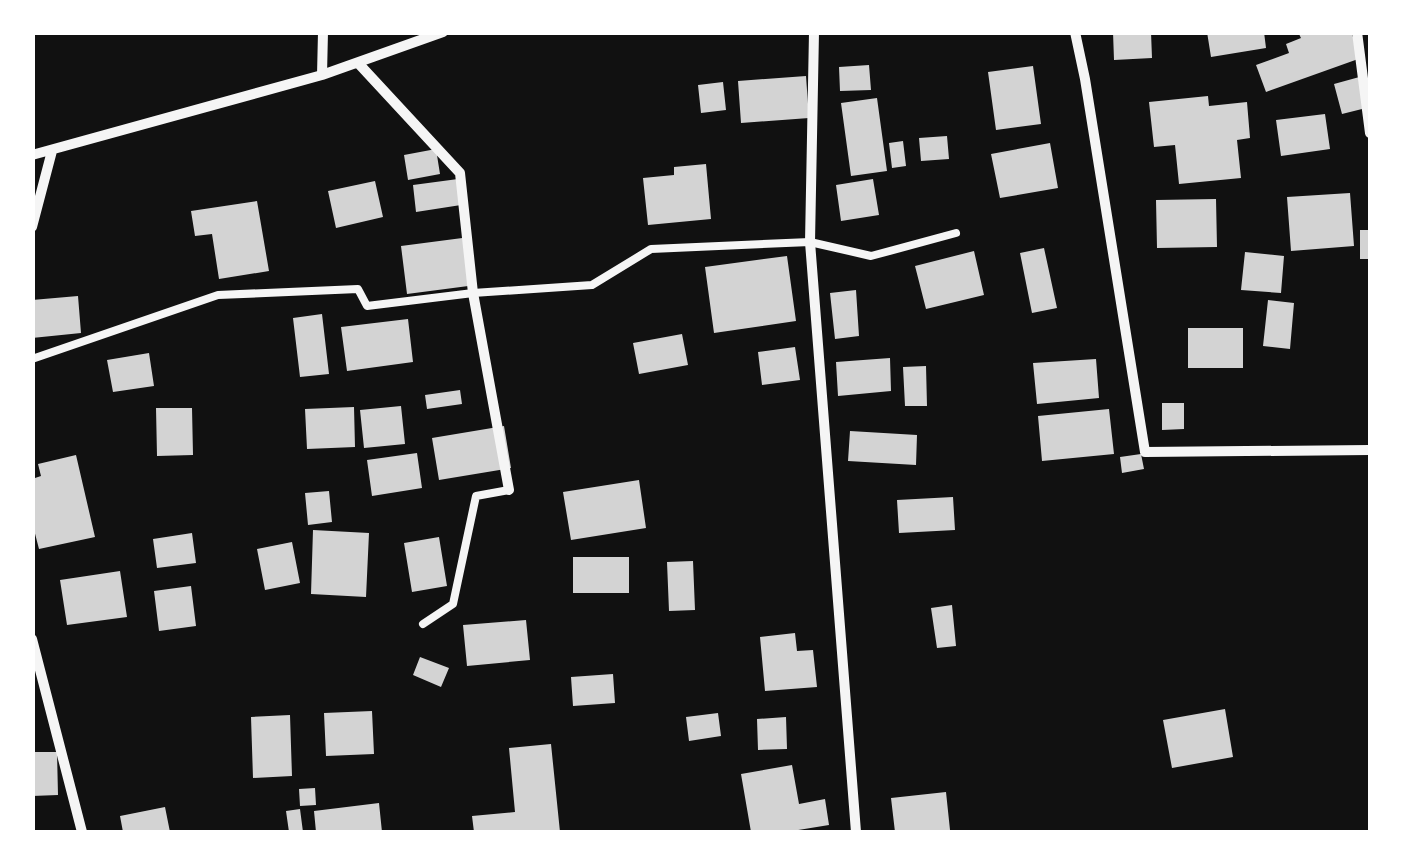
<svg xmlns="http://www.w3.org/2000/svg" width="1403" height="865" font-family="Poppins,sans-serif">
	<rect width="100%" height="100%" fill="#111"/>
	<!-- building -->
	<path fill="#d3d3d3" d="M1113 32H1151L1152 58 1114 60Z
		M1207 32H1264L1266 48 1211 57Z
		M1298 32H1351L1361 58 1266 92 1256 65 1289 53 1286 44 1301 38Z
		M869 65 871 90 840 91 839 67Z
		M1033 66 1041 124 996 130 988 72Z
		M806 76 809 118 741 123 738 81Z
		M1363 76 1370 107 1342 114 1334 84Z
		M723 82 726 110 701 113 698 85Z
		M1208 96 1209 106 1247 102 1250 138 1237 140 1241 178 1179 184 1175 145 1154 147 1149 102Z
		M877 98 887 171 851 176 841 103Z
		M1325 114 1330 149 1281 156 1276 120Z
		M947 136 949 159 921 161 919 138Z
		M903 141 906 166 892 168 889 143Z
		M1050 143 1058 188 1000 198 991 154Z
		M436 149 440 174 408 180 404 155Z
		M706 164 711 219 648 225 643 178 674 175V167Z
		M458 179 461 205 416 212 413 185Z
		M873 179 879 215 841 221 836 185Z
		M375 181 383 217 336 228 328 191Z
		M1350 193 1354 246 1291 251 1287 197Z
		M1216 199 1217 247 1157 248 1156 200Z
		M257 201 269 271 219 279 212 234 195 236 191 211Z
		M1360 230H1370V259H1360Z
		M470 237 476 285 407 294 401 246Z
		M1044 248 1057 308 1032 313 1020 253Z
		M974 251 984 295 926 309 915 266Z
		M1245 252 1284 256 1281 293 1241 290Z
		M787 256 796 321 714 333 705 267Z
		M856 290 859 336 835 339 830 293Z
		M78 296 81 333 32 338V300Z
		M1268 300 1294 303 1290 349 1263 346Z
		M322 314 329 374 300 377 293 318Z
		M408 319 413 362 347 371 341 327Z
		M1188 328H1243V368H1188Z
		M682 334 688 365 639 374 633 343Z
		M795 347 800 380 762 385 758 352Z
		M149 353 154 386 113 392 107 360Z
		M890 358 891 391 838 396 836 362Z
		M1096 359 1099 398 1037 404 1033 363Z
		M926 366 927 406H905L903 367Z
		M460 390 462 404 427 409 425 395Z
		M1162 403H1184V429L1162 430Z
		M401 406 405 444 364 448 360 410Z
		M354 407 355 447 307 449 305 409Z
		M156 408H192L193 455 157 456Z
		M1109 409 1114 454 1042 461 1038 416Z
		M504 426 511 468 439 480 432 438Z
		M850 431 917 435 916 465 848 461Z
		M417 453 422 488 372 496 367 460Z
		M1141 454 1144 469 1122 473 1120 457Z
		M76 455 95 537 39 549 32 522V479L41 476 38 464Z
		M639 480 646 528 571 540 563 492Z
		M329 491 332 522 308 525 305 493Z
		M953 497 955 530 899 533 897 500Z
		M313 530 369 533 366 597 311 594Z
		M192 533 196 563 157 568 153 539Z
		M439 537 447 586 412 592 404 543Z
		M292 542 300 583 265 590 257 549Z
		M573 557H629V593H573Z
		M693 561 695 610 669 611 667 562Z
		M120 571 127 617 67 625 60 580Z
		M191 586 196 626 159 631 154 591Z
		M952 605 956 646 937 648 931 608Z
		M526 620 530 660 467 666 463 625Z
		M795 633 797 651 813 650 817 687 765 691 760 637Z
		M420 657 449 668 441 687 413 675Z
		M613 674 615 703 573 706 571 677Z
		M1225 709 1233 757 1172 768 1163 720Z
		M372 711 374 754 326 756 324 713Z
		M718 713 721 736 689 741 686 717Z
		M290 715 292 776 253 778 251 717Z
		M786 717 787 749 758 750 757 719Z
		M551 744 560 832H474L472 816 515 812 509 748Z
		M32 752H57L58 795 32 796Z
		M792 765 799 804 825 799 829 825 786 832H751L741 774Z
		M315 788 316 805 300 806 299 789Z
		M946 792 950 830 895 832 891 798Z
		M379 803 382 832H316L314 811Z
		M165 807 170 832H123L120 816Z
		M300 809 303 832H289L286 811Z"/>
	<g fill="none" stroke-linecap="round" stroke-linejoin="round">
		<!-- service -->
		<path stroke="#f5f5f5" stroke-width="8" d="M32 359 218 295 358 289 367 306 473 293 592 285 651 249 810 242 871 256 956 233
			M423 624 453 604 476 496 509 490"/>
		<!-- minor -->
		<path stroke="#f5f5f5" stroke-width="10" d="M814 32 810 242 856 832
			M1075 32 1085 79 1145 452 1370 450
			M1357 32 1370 133
			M359 64 460 173 473 293 509 490
			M322 75 323 32
			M32 155 322 75 443 32
			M32 227 52 151
			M32 639 82 832"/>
	</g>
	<!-- border -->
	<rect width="1403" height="865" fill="none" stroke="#ffffff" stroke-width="70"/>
</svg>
